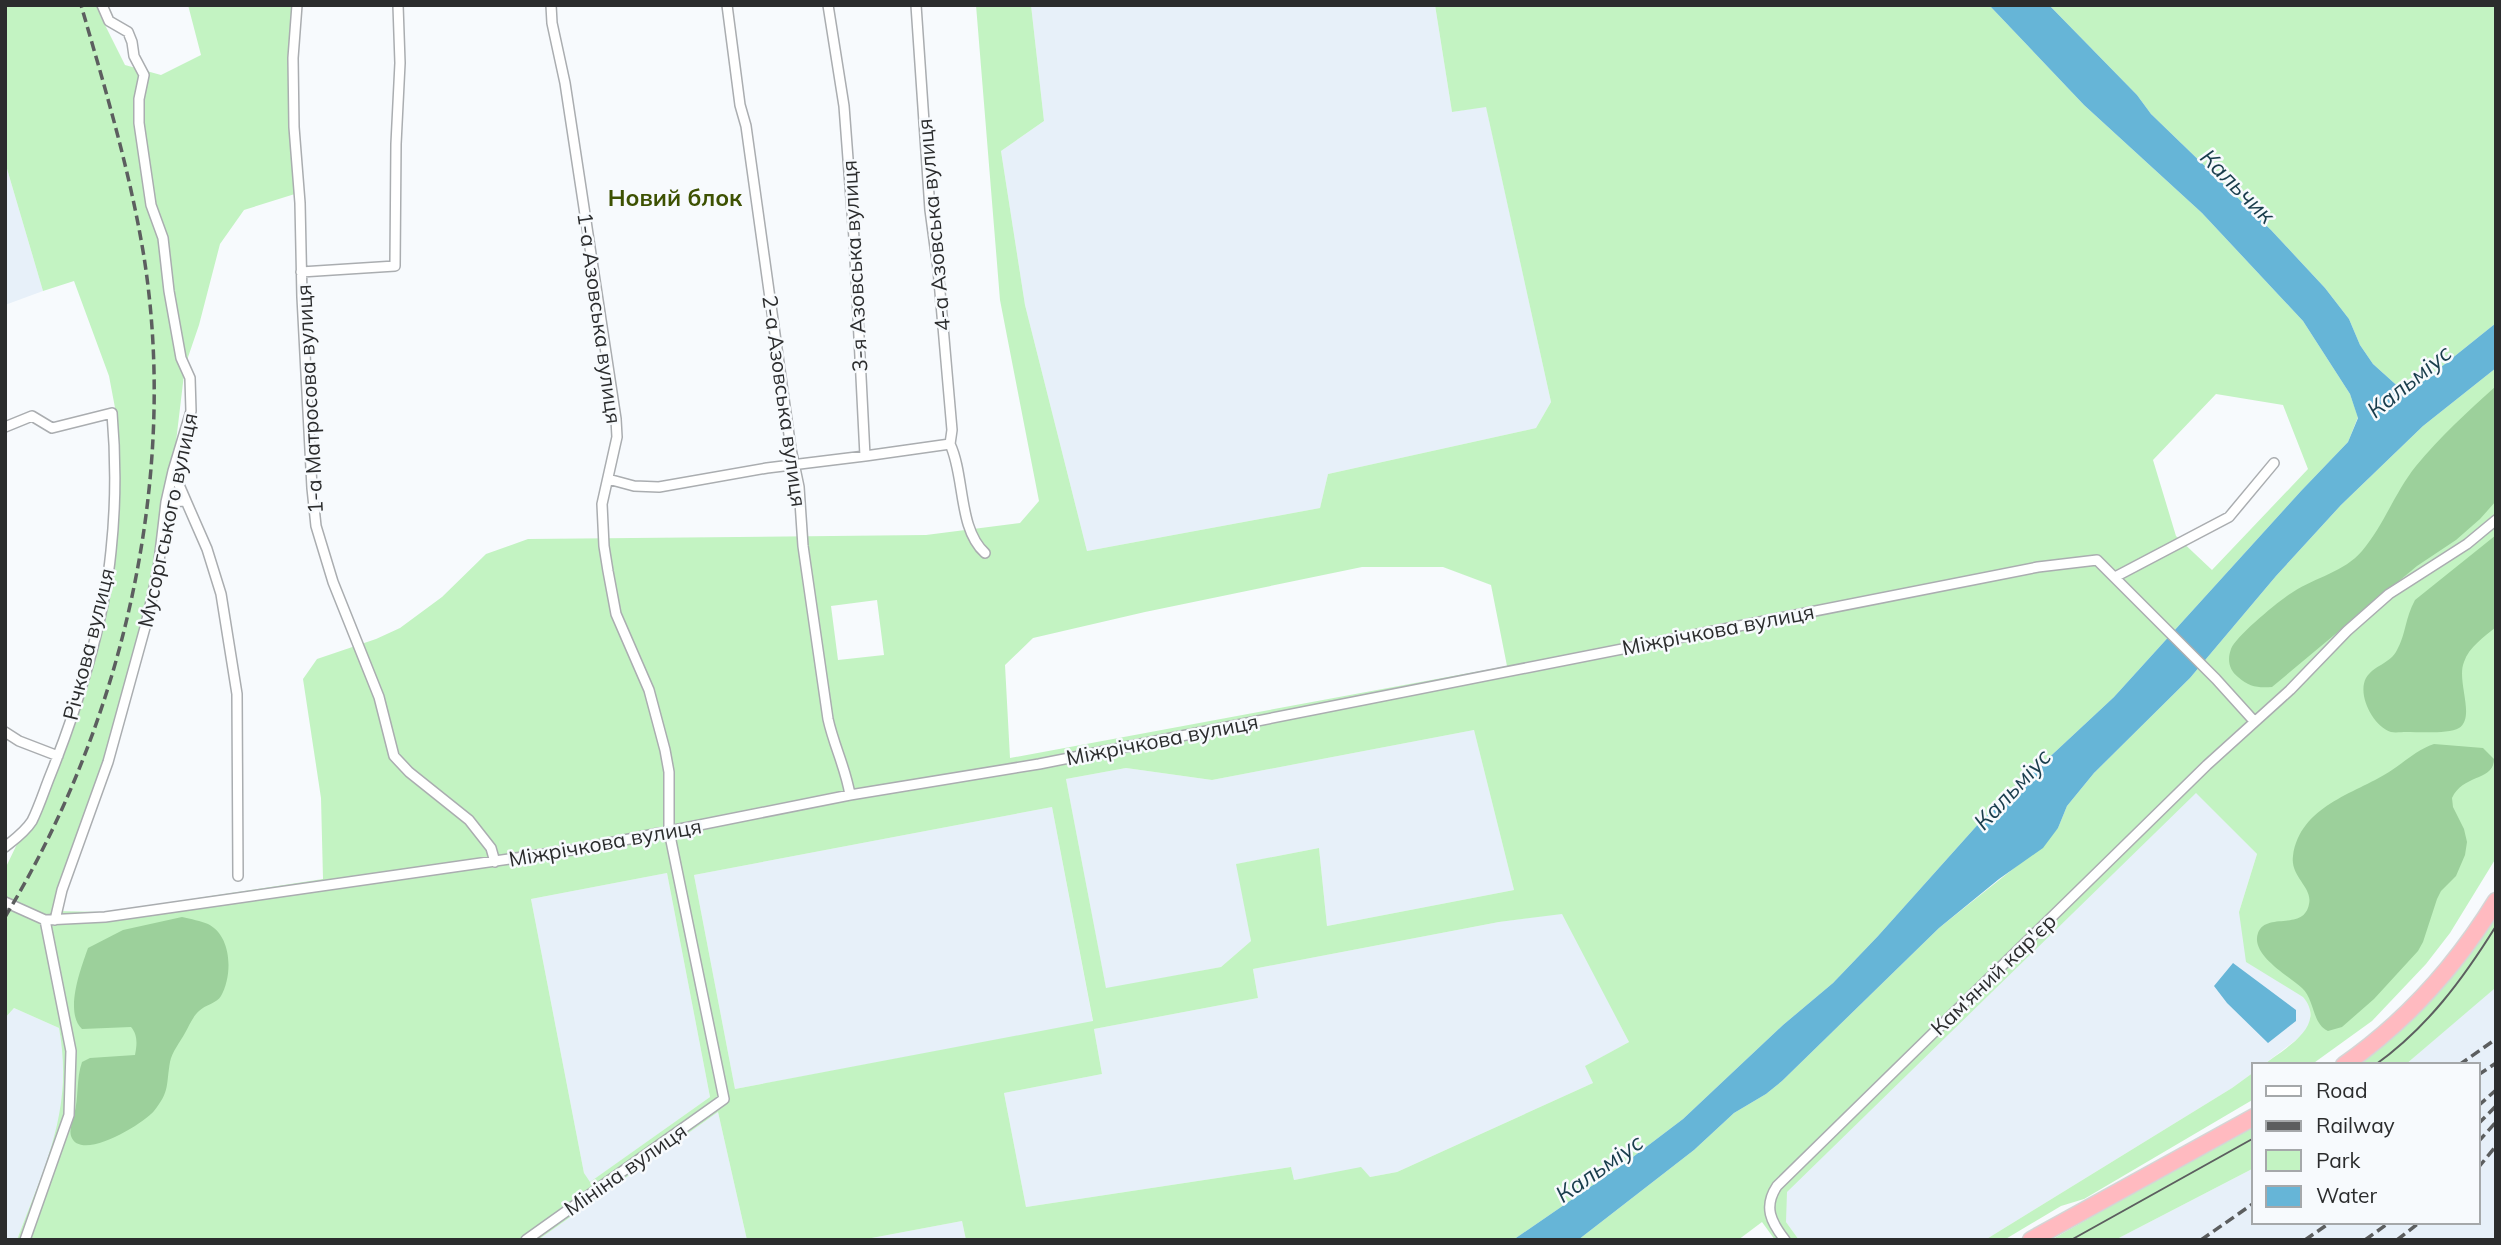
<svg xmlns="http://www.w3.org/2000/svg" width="2501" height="1245" font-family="Mulish,sans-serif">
	<rect width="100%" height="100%" fill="#f7fafd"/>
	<!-- built -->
	<path fill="#e7f0f9" d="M1031 5H1435L1452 112 1486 106 1551 402 1536 428 1328 474 1320 508 1087 551 1025 305 1001 151 1044 121Z
		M5 162 43 291 5 305Z
		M1474 730 1514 890 1327 926 1319 848 1237 864 1251 941 1221 967 1106 989 1066 779 1126 768 1212 780Z
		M2196 792 2257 854 2239 912 2310 1005V1022L2304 1034 2263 1065H2254V1072L2232 1088 1985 1240H1799L1786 1222V1192Z
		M1052 807 1093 1022 735 1089 694 875Z
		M667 873 710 1097 589 1183 584 1173 531 899Z
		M1563 913 1629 1042 1586 1066 1593 1083 1397 1172 1370 1177 1361 1168 1294 1180 1291 1167 1026 1207 1004 1093 1102 1074 1094 1029 1258 998 1253 969 1499 922Z
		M2496 986V1240H2115L2254 1168V1222H2478V1065H2405Z
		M14 1008 59 1028 64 1057 61 1113 53 1145 17 1240H5V1018Z
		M718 1112 747 1240H538Z
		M962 1221 966 1240H861Z"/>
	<!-- green -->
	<path fill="#c3f3c2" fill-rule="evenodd" d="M5 5H99L100 15 125 65 161 75 201 55 188 5H299L293 105 298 193 244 210 220 244 199 325 185 366 173 467 148 627 56 911 105 912 323 879 321 798 303 679 317 659 376 639 400 628 442 597 486 554 528 539 926 535 1020 523 1039 501 1000 300 976 5H1031L1044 121 1001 151 1025 305 1087 551 1320 508 1328 474 1536 428 1551 402 1486 107 1452 112 1435 5H1989L2084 105 2202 213 2303 321 2350 394 2358 417 2348 442 2301 491 2114 697 1981 821 1878 936 1833 983 1783 1025 1683 1119 1625 1163 1513 1240H966L962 1221 861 1240H747L718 1112 538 1240H17C45 1165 74 1110 59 1028L14 1008 5 1018V869L18 842 35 822 62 758 89 676 115 554 120 499V455L116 413 109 376 74 281 43 291 5 162ZM2216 394 2283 405 2308 469 2212 570 2176 536 2153 460ZM1362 567H1443L1491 585 1507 666 1010 758 1005 665 1033 638 1145 612ZM877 600 884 655 838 660 831 606ZM1474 730 1514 890 1327 926 1319 848 1236 864 1251 941 1221 967 1106 988 1066 779 1126 768 1212 780ZM1052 807 1093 1021 735 1089 694 875ZM667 873 710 1097 590 1182 584 1173 531 899ZM1562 914 1629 1042 1585 1066 1593 1083 1397 1172 1370 1177 1361 1167 1294 1180 1291 1167 1026 1207 1004 1093 1102 1074 1094 1029 1258 998 1253 969 1499 922Z
		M2049 5H2496V323L2415 388 2403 391 2373 364 2360 345 2349 319 2325 288 2271 230 2151 114 2137 95Z
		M2496 368V858L2450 933 2426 964 2372 1021 2311 1065H2263C2284 1049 2328 1026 2303 997L2246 962 2239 912 2257 854 2196 793 1787 1192 1786 1222 1799 1240H1775L1762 1222 1738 1240H1578L1694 1150 1734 1113 1766 1094 1782 1081 1939 928 2018 865 2058 828 2067 806 2094 773 2190 678 2276 576 2341 505 2423 426Z
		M2496 908V986L2494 989 2405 1065H2356Z
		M2254 1072V1099L2084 1199 2061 1206 2004 1240H1985L2232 1088Z
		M2254 1124V1168L2115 1240H2051Z"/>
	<!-- forest -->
	<path fill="#9cd09b" d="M2496 386V501L2480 519 2456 540 2417 566 2272 687C2258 688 2249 687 2238 677 2229 670 2227 660 2231 649 2236 636 2280 600 2293 592 2316 577 2344 572 2362 551 2384 525 2395 492 2416 466 2440 437 2468 411 2496 386Z
		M2496 535V627C2484 637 2469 647 2464 662 2456 681 2476 717 2459 728 2449 734 2419 732 2406 732 2402 732 2395 733 2391 732 2373 726 2357 695 2366 678 2374 665 2390 664 2397 650 2406 634 2405 618 2415 600Z
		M2434 744 2483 748 2494 759C2494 781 2463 774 2452 798L2453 807 2464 829 2467 842 2465 855 2456 876 2441 891 2437 899 2423 942 2418 951 2374 999 2342 1027 2328 1031C2312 1024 2315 1000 2302 988 2289 976 2250 955 2258 933 2266 911 2304 932 2309 904 2313 887 2290 877 2293 856 2300 806 2354 794 2389 772 2405 762 2416 750 2434 744Z
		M182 917C191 919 201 921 208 924 232 936 233 975 221 996 217 1003 205 1005 199 1011 193 1016 189 1026 185 1033 180 1042 172 1052 170 1062 166 1085 170 1091 154 1111 143 1124 80 1163 71 1136 69 1129 73 1121 74 1115 79 1098 76 1079 82 1062L90 1058 135 1055C137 1045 138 1035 131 1027L82 1029C64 1012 81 968 88 948L123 930Z"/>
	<!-- water -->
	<path fill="#66b5d7" d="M1989 5H2049L2137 95 2151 114 2271 230 2325 288 2349 319 2360 345 2373 364 2403 391 2415 388 2496 323V368L2423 426 2341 505 2276 576 2190 678 2094 773 2067 806 2058 828 2043 848 1999 879 1939 928 1782 1081 1766 1094 1734 1113 1694 1150 1578 1240H1513L1625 1163 1683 1119 1783 1025 1833 983 1878 936 1981 821 2114 697 2301 491 2348 442 2358 418 2350 394 2303 321 2202 213 2084 105Z
		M2233 963 2296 1010V1021L2268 1043 2227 1003 2214 986Z"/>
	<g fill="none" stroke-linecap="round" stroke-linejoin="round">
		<!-- minor casing -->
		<g stroke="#aaadb0" stroke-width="12">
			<path id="minor" d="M297 5 293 58 294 127 300 203 302 297 312 488 316 526 333 582 379 697 394 756 409 772 469 820 491 848 495 862
				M727 5 740 105 746 126 791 449 799 487 803 546 828 719C834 746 846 769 850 795
				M916 5 930 210 938 269 952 430 950 444
				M301 272 395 266 396 144 400 63 398 5
				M5 427 32 416 52 428 112 413C116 459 116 504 111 551 104 623 77 709 50 776 44 791 39 807 32 821 25 832 15 839 5 847
				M865 456 950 444C965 476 958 529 985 553
				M608 479 634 486 659 487 767 468 865 456 854 238 844 106 828 5
				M186 501 207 549 221 594 237 694 238 876
				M166 502 186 501 173 471
				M2115 577 2229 517 2274 463
				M5 732 19 741 58 756
				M5 902 45 920 105 917 579 849 850 795 1039 764 2038 567 2097 560 2216 679 2254 721
				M55 920 62 890 108 762 146 624 158 570 166 502 173 471 191 411 190 378 181 358 169 291 163 238 151 205 139 123V99L144 75 134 56 132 42 128 32 109 21 102 5
				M25 1240 69 1115 71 1051 45 920
				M526 1240 724 1099 669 831V772L665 750 649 690 616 614 608 571 604 546 602 504 617 437 616 419 581 188 565 83 552 23 551 5
				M1785 1240C1771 1222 1763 1207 1777 1186L2207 765 2290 690 2347 631 2389 594 2467 544 2496 520"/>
		</g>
		<!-- trunk casing -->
		<g stroke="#d5d5d5" stroke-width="19">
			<path id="trunk" d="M2344 1065C2407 1021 2456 966 2496 901
				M2031 1240 2254 1117"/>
		</g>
		<!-- minor -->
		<use href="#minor" stroke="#fff" stroke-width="9"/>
		<!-- trunk -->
		<use href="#trunk" stroke="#ffbac0" stroke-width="16"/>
		<!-- tram -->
		<path stroke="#5c5e5f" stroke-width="2" d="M2375 1065C2427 1028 2463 979 2496 926
			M2071 1240 2254 1138"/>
		<!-- rail -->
		<path stroke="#5c5e5f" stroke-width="3.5" stroke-dasharray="10 5" stroke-linecap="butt" d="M5 917C122 725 179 480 144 257 130 171 105 88 81 5
			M2459 1065 2496 1039
			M2478 1075 2496 1063
			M2478 1106 2496 1090
			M2478 1124 2496 1106
			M2478 1142 2496 1122
			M2478 1168 2496 1146
			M2201 1240 2254 1203
			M2305 1240 2331 1222
			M2365 1240 2390 1222
			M2397 1240 2420 1222"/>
	</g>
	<g text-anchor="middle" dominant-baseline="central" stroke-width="5" stroke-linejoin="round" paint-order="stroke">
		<!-- street labels -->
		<g font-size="21" fill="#2b2c2d" stroke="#f7fafd">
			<text transform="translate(933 225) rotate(-95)">4-а Азовська вулиця</text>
			<text transform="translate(854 266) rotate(-93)">3-я Азовська вулиця</text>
			<text transform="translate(600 318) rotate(82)">1-а Азовська вулиця</text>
			<text transform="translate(309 399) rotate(-93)">1-а Матросова вулиця</text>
			<text transform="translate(785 401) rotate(82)">2-а Азовська вулиця</text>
			<text transform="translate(167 520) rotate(-78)">Мусоргського вулиця</text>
			<text transform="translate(1718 629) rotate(-11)">Міжрічкова вулиця</text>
			<text transform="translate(88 644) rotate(-76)">Річкова вулиця</text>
			<text transform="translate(1162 739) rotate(-11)">Міжрічкова вулиця</text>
			<text transform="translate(605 842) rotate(-10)">Міжрічкова вулиця</text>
			<text transform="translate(1993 974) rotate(-44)">Кам'яний кар'єр</text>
			<text transform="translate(625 1169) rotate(-35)">Мініна вулиця</text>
		</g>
		<!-- water labels -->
		<g font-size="23" font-style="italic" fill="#193d4c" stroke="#f7fafd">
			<text transform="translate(2238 186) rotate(45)">Кальчик</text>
			<text transform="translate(2409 381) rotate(-39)">Кальміус</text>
			<text transform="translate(2012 789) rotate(-47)">Кальміус</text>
			<text transform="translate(1599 1168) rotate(-35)">Кальміус</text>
		</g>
		<!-- neighbourhood labels -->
		<g font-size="23" font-weight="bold" fill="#3d5102" stroke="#f7fafd">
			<text x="675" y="197">Новий блок</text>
		</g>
	</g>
	<!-- border -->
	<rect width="2501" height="1245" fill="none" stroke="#2b2c2d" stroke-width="14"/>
	<!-- legend -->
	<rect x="2252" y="1063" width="228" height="161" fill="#f7fafd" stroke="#a5a8aa" stroke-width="2"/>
	<rect x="2266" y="1086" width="35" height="10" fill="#ffffff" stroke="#a5a8aa" stroke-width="2"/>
	<text x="2316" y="1098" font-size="21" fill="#2b2c2d">Road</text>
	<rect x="2266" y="1121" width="35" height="10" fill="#5c5e5f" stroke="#a5a8aa" stroke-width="2"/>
	<text x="2316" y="1133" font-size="21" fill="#2b2c2d">Railway</text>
	<rect x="2266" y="1150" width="35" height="21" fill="#c3f3c2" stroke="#a5a8aa" stroke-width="2"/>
	<text x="2316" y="1168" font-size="21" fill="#2b2c2d">Park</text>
	<rect x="2266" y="1186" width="35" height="21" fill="#66b5d7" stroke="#a5a8aa" stroke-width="2"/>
	<text x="2316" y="1203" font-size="21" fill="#2b2c2d">Water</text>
</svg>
